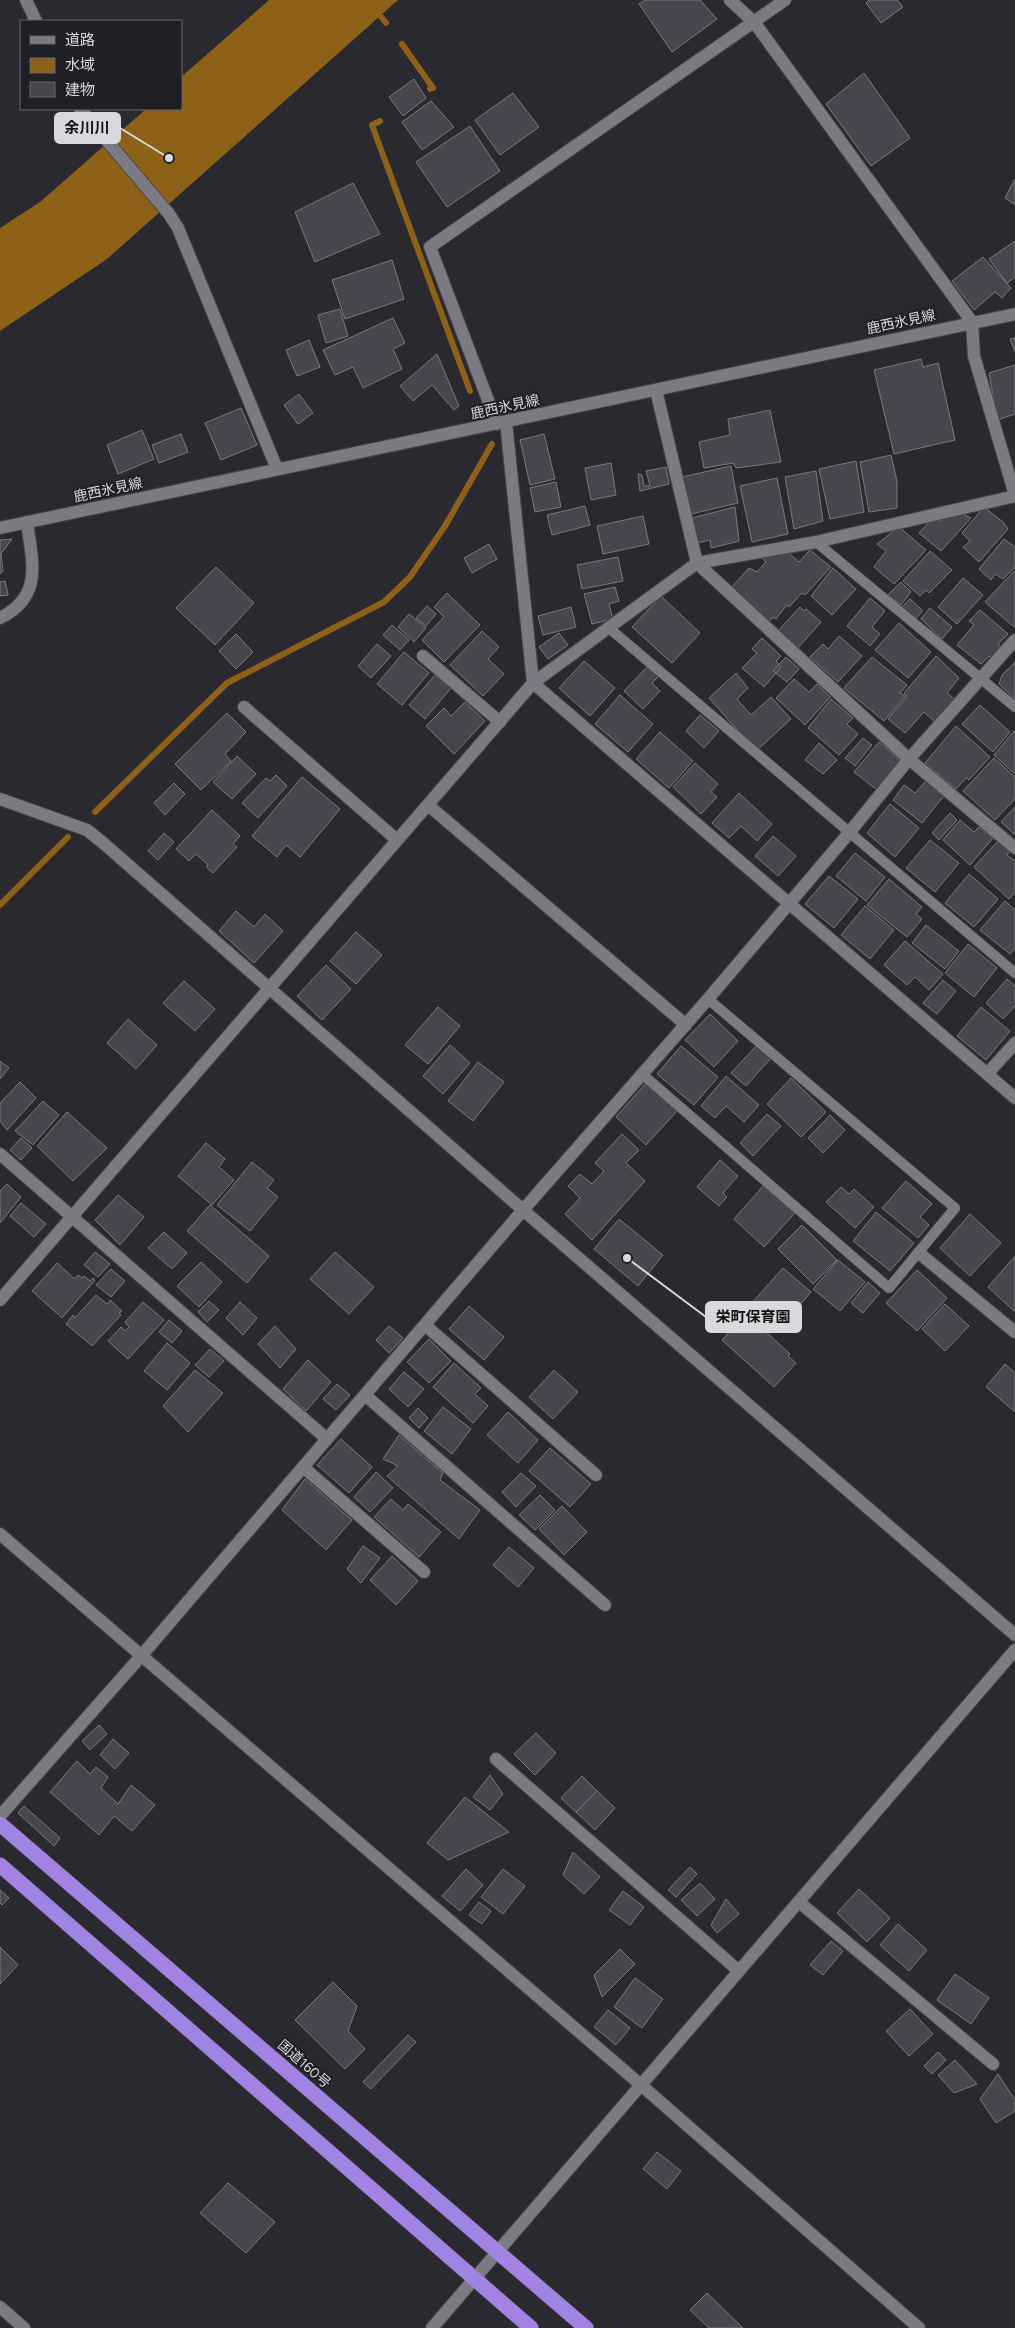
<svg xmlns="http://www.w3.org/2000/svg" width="1015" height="2328" font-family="Figtree,'Noto Sans JP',sans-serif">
	<rect width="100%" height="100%" fill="#2b2930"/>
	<!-- water -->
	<path fill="#8d6117" d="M269 0H398L107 259 0 331V228L40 202 146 109H181V77Z"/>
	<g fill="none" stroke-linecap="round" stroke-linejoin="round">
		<!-- stream -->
		<path stroke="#8d6117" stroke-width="6" d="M368 0 386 23
			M402 44 433 88 430 89
			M380 121 372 125 470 391
			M95 812 227 683 384 602 410 577 445 526 492 444
			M0 905 68 837"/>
	</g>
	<!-- building -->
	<path fill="#47454d" stroke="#7a7881" d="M645 0H700L717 19 672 52 639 4Z
		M869 0H897L903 7 881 23 866 3Z
		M864 73 910 138 871 166 826 104Z
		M414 79 426 98 403 116 389 97Z
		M513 93 539 127 500 155 475 120Z
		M431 101 454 127 422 150 402 122Z
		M470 126 500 171 447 207 416 162Z
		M1015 179V205L1005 198Z
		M353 183 380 234 315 262 295 212Z
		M1015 241V277L1007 283 989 259Z
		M983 257 1011 288 1002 298 995 292 974 310 952 281Z
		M392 260 404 299 345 319 332 280Z
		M340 309 348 336 326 343 318 315Z
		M393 318 405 343 393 349 402 369 363 388 353 367 335 375 323 350Z
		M1015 338V352L1010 339Z
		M309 340 320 367 297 376 286 350Z
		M437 354 459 406 454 410 432 385 413 401 400 386Z
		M921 359 923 367 938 363 955 440 894 454 874 370Z
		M1015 365V414L997 420 989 373Z
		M299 394 313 413 298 424 284 405Z
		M241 408 257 445 221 460 205 423Z
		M770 410 781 462 736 468 733 463 704 468 699 442 730 435 728 419Z
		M142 430 154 459 118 474 107 445Z
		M181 434 188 452 159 463 152 445Z
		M544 434 555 479 530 485 520 440Z
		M891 455 897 481V508L869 512 860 462Z
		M856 461 864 512 830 519 819 469Z
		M611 463 616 495 591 500 585 468Z
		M731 466 738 503 691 514 682 477Z
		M666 467 669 484 640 491 638 474 642 475 644 486H650L646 471Z
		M816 471 823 521 794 529 785 477Z
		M777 478 788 534 752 542 740 486Z
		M556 482 561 507 535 512 530 488Z
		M585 506 590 525 552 535 547 515Z
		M735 507 739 541 711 548 710 540 697 543 692 518Z
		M984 507 1003 522 1008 529 979 562 963 547 970 541 962 533Z
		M960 513 971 518 941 551 919 533 934 517 940 521 951 514 955 517Z
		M643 516 649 544 603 554 597 526Z
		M899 527 926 550 894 584 874 567 886 551 877 544Z
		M12 539 1 554 3 571 0 574V540Z
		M1004 539 1015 547V567L1003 579 995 574 991 580 979 569Z
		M489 544 497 559 472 573 464 558Z
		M810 550 831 567 805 595 802 593 789 607 787 605 776 619 773 617 768 623 730 589 749 568 757 572 766 562 760 556 787 552 799 562Z
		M930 551 952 570 929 593 926 590 920 596 903 581Z
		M618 557 623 581 582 589 577 565Z
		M216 567 254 603 215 645 176 608Z
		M833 568 856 589 832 615 811 596Z
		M1015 570V625L1014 627 985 602Z
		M963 578 983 595 957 624 938 607Z
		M5 581 8 595 0 596V582Z
		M901 582 911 592 901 605 888 595Z
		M615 587 619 601 609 604 613 619 592 624 584 594Z
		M447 593 480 625 444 662 422 640 444 617 434 607Z
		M661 596 700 633 672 663 632 627Z
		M870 598 885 611 872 627 880 634 870 646 847 626Z
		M910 599 923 611 914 620 902 607Z
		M427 606 436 614 426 626 416 618Z
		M571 607 576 627 543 635 538 616Z
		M800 607 804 611 806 609 821 622 797 649 778 631Z
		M930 608 952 627 942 639 921 619Z
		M980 610 1008 634 998 644 1001 647 992 659 989 656 981 664 957 645 974 625 969 621Z
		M409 614 426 628 414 642 398 627Z
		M899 623 931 652 908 678 875 650Z
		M392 625 409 640 400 650 383 635Z
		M482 631 499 647 488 659 504 674 483 696 450 665Z
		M559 633 568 645 548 659 539 647Z
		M236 634 253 652 236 669 219 651Z
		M839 636 862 656 838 682 810 657 823 644 828 649Z
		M762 638 781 656 776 661 781 667 764 687 742 668 757 653 752 649Z
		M377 644 391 656 371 678 358 666Z
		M404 652 429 673 402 705 377 684Z
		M936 656 959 678 947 693 954 699 935 722 924 712 905 733 888 719 907 696 904 693Z
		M786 657 799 669 787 682 773 671Z
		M872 657 907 685 900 693 905 696 884 721 844 688Z
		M584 661 615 688 590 716 559 688Z
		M1015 662V699L999 684 1002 675Z
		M648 666 659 676 652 683 660 691 643 709 624 691Z
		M736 673 748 688 737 699 751 715 771 697 791 719 756 751 709 698Z
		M435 675 451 688 425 719 409 705Z
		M794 679 809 692 817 684 830 697 805 725 776 698Z
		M620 695 653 724 628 752 595 724Z
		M831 699 853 718 847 724 858 734 839 755 808 728Z
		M465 702 485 721 454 754 426 726 444 708 451 716Z
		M980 705 1010 732 993 752 962 724Z
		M227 713 246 732 225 754 231 761 201 790 175 764Z
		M700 715 719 731 704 748 686 731Z
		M956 726 990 757 969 780 966 778 956 789 925 763Z
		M1015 730V774L994 755Z
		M660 732 693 761 669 788 636 759Z
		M863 738 872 745 855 766 845 758Z
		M879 742 901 761 877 790 854 772Z
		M819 743 837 760 823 774 805 760Z
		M237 756 256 774 232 799 213 782Z
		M994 758 1015 777V799L995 820 963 791Z
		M695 763 718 784 711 792 717 797 701 814 673 787Z
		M276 775 287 786 258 818 242 803 266 778 270 781Z
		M302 777 340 809 300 857 286 845 277 857 252 836Z
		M927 780 944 796 922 823 893 800 904 785 915 793Z
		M174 783 185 794 165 815 154 803Z
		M739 793 772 824 757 841 741 826 729 838 712 823Z
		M890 804 919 828 895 857 867 833Z
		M1015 807V835L1001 822Z
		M212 810 240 836 233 844 237 847 213 873 206 867 208 865 196 854 189 861 176 849Z
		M950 813 957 820 939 840 932 833Z
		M960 820 974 832 979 827 993 838 970 865 943 840Z
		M164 833 174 842 158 860 148 851Z
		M773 836 796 856 778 876 755 856Z
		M930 840 959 863 935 892 906 868Z
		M999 840 1010 851 1007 855 1015 861V892L1009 899 974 867Z
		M855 853 885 877 866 901 836 876Z
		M969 874 998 899 974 927 945 903Z
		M829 876 858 899 834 928 805 904Z
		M889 879 922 907 916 914 922 919 907 937 867 905Z
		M1005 901 1015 910V948L1010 954 980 930Z
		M865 906 894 930 870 959 841 935Z
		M236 911 254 927 265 914 283 931 254 963 219 931Z
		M926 925 959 951 945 969 912 943Z
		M356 932 382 955 356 984 330 961Z
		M905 941 943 974 929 990 915 977 907 985 884 965Z
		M968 944 997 968 974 997 945 973Z
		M326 965 351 989 322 1020 297 996Z
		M1007 979 1015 986V1006L1003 1019 986 1003Z
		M943 980 956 991 937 1014 923 1003Z
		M184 981 215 1009 195 1031 163 1003Z
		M438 1007 460 1026 428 1064 405 1045Z
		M981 1007 1010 1031 986 1060 957 1036Z
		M710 1014 738 1041 714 1067 685 1040Z
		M128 1019 157 1045 136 1069 107 1043Z
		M450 1045 470 1063 443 1094 423 1076Z
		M757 1045 771 1058 746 1086 731 1073Z
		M681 1046 718 1077 694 1105 657 1074Z
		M0 1061 9 1068 0 1079Z
		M478 1062 504 1082 473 1121 448 1101Z
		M726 1076 759 1105 744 1122 726 1106 715 1118 701 1106Z
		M791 1078 826 1112 801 1137 767 1104Z
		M20 1082 36 1098 7 1130 0 1121V1103Z
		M646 1083 677 1111 646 1145 616 1117Z
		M43 1101 59 1115 33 1145 15 1131Z
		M67 1112 107 1148 73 1181 37 1146Z
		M767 1114 781 1126 753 1156 740 1143Z
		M830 1115 845 1130 823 1153 808 1138Z
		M622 1134 639 1150 626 1163 645 1181 592 1240 565 1214 580 1198 568 1186 580 1174 592 1184 604 1171 595 1163Z
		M21 1138 32 1148 21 1160 10 1150Z
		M206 1143 225 1159 219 1167 234 1180 212 1205 178 1176Z
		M720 1160 738 1176 723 1193 727 1197 719 1206 697 1187Z
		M252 1162 274 1180 267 1188 278 1197 250 1231 217 1205Z
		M906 1181 932 1204 920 1217 929 1225 918 1238 882 1208Z
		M7 1184 21 1197 0 1223V1191Z
		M764 1185 795 1213 764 1247 734 1219Z
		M841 1187 849 1194 854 1189 874 1207 855 1228 826 1202Z
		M118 1195 144 1217 120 1245 95 1220Z
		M21 1203 46 1224 34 1237 10 1216Z
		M210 1205 269 1256 247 1283 187 1231Z
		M876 1212 914 1243 890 1271 853 1241Z
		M970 1214 1001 1243 970 1276 940 1248Z
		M619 1219 663 1255 638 1286 594 1249Z
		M802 1225 837 1260 813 1284 778 1249Z
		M164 1232 187 1253 172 1269 148 1248Z
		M95 1252 110 1264 98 1277 84 1265Z
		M335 1252 374 1287 349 1314 310 1279Z
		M1015 1256V1312L988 1287Z
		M838 1260 865 1282 840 1311 813 1289Z
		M201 1262 222 1282 199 1307 177 1286Z
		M57 1263 75 1279 78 1275 82 1278 84 1276 90 1281 93 1278 95 1280 62 1318 32 1291Z
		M783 1268 811 1292 779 1329 751 1304Z
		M111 1269 125 1281 111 1297 96 1285Z
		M917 1270 947 1298 917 1331 886 1303Z
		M868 1282 880 1293 863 1313 851 1303Z
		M96 1295 107 1304 110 1300 122 1311 119 1313 121 1315 92 1346 66 1324 73 1315 75 1318Z
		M209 1301 219 1310 207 1322 198 1312Z
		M143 1302 164 1320 128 1359 108 1341 121 1327 125 1331 129 1327 125 1322Z
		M240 1302 257 1318 243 1335 226 1318Z
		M945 1304 969 1326 945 1351 922 1329Z
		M469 1306 504 1337 484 1360 449 1329Z
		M743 1317 751 1323 753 1320 790 1354 788 1356 796 1363 774 1387 722 1340Z
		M169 1320 182 1331 172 1343 159 1332Z
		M275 1326 296 1349 280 1368 258 1344Z
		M389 1326 403 1338 389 1353 376 1340Z
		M429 1339 451 1361 429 1383 407 1362Z
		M167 1343 190 1363 167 1390 144 1371Z
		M210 1349 224 1361 209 1377 195 1365Z
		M308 1360 331 1382 306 1411 283 1389Z
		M454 1363 481 1388 475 1394 488 1406 473 1423 433 1387Z
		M1005 1364 1015 1373V1412L986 1387Z
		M195 1370 223 1393 188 1432 163 1406Z
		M554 1370 578 1392 553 1419 529 1397Z
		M404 1372 424 1389 408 1407 389 1389Z
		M337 1384 350 1395 336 1410 323 1399Z
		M443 1407 471 1429 452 1454 424 1431Z
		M418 1408 428 1418 419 1428 409 1418Z
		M508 1412 538 1440 518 1463 487 1435Z
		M399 1435 443 1473 440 1480 480 1510 459 1539 387 1476 398 1466 383 1459Z
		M341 1439 372 1467 349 1493 317 1465Z
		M550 1448 591 1484 570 1507 529 1471Z
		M376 1472 393 1488 370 1512 354 1497Z
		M521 1473 536 1486 516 1507 502 1492Z
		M305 1479 352 1520 326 1550 282 1510Z
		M540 1495 555 1510 535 1530 519 1515Z
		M391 1499 403 1510 408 1504 441 1532 419 1557 374 1517Z
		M562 1506 587 1532 564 1555 539 1529Z
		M363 1546 380 1558 361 1583 347 1569Z
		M509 1547 534 1568 518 1587 493 1565Z
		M392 1556 418 1581 396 1605 370 1580Z
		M99 1725 107 1734 90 1750 82 1741Z
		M536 1733 556 1753 535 1775 514 1754Z
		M113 1739 129 1753 115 1769 100 1755Z
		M77 1761 90 1774 96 1767 108 1777 101 1788 118 1804 131 1785 155 1805 132 1831 114 1816 99 1835 50 1792Z
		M490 1775 503 1794 490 1810 473 1797Z
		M582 1776 597 1791 576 1812 561 1798Z
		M597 1791 615 1808 595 1830 576 1812Z
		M465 1797 509 1832 448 1860 427 1843Z
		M24 1806 60 1838 54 1846 18 1813Z
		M573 1852 600 1877 584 1894 563 1875Z
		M690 1867 697 1874 676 1897 668 1890Z
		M466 1869 483 1885 460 1911 442 1896Z
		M503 1869 525 1886 503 1914 481 1897Z
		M700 1883 715 1899 697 1916 681 1900Z
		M859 1889 890 1918 867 1942 837 1913Z
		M0 1890 9 1898 2 1905 0 1903Z
		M623 1891 644 1907 630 1925 609 1910Z
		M726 1899 739 1914 717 1933 711 1925Z
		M479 1902 491 1911 482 1924 469 1915Z
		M898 1924 927 1950 909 1971 880 1945Z
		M831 1941 843 1951 823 1975 810 1965Z
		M0 1947 18 1965 0 1984Z
		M620 1949 635 1964 602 1997 594 1975Z
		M955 1974 989 1998 971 2024 937 2000Z
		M635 1978 663 1999 642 2028 614 2007Z
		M333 1982 357 2006 348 2031 365 2049 345 2069 295 2020Z
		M910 2009 933 2034 909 2056 886 2031Z
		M608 2010 630 2028 616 2045 594 2027Z
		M408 2035 416 2042 371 2089 363 2082Z
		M938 2052 946 2060 932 2074 924 2066Z
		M955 2060 977 2084 954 2093 938 2075Z
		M998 2074 1015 2100V2111L996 2123 980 2099Z
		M657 2152 681 2171 667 2189 643 2169Z
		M228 2183 275 2222 246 2253 200 2213Z
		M707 2293 743 2328H709L690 2310Z"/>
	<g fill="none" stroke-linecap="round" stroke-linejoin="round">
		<!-- lane casing -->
		<g stroke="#46454b" stroke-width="11">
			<path id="lane" d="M816 542 1015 707
				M609 628 1015 973
				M642 1074 889 1288 955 1208 708 999"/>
		</g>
		<!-- street casing -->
		<g stroke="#46454b" stroke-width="14">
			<path id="street" d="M26 0 36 21
				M730 0 754 22 972 322 974 356 1015 495
				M80 109 169 214 178 228 277 469
				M656 390 697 563 909 759 1015 848
				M506 422 533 683 1015 1098
				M497 424 430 247 785 0
				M0 618C44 596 32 562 27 522
				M423 656 500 722
				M244 707 397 840
				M0 799 87 830 102 842 523 1210 1015 1635
				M428 805 686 1025
				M987 1074 1015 1043
				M0 1154 327 1439
				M919 1253 1015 1332
				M0 1300 533 683 697 563 816 542 1015 496
				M425 1325 596 1475
				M365 1395 605 1605
				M303 1467 424 1572
				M0 1534 641 2085 919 2328
				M496 1759 739 1971
				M0 1816 142 1655 523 1210 708 999 849 833 909 759 1015 640
				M799 1902 993 2064
				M0 2307 24 2328"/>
		</g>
		<!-- secondary casing -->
		<g stroke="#46454b" stroke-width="14">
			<path id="secondary" d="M0 528 1015 314
				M432 2328 1015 1650"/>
		</g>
		<!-- highway casing -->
		<g stroke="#46454b" stroke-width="16">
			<path id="highway" d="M0 1824 586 2328
				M0 1865 531 2328"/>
		</g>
		<!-- lane -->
		<use href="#lane" stroke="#7c7a82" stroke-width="10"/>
		<!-- street -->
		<use href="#street" stroke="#7c7a82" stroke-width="12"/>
		<!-- secondary -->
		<use href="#secondary" stroke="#7c7a82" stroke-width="12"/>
		<!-- highway -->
		<use href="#highway" stroke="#a083e3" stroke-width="15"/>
	</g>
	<g text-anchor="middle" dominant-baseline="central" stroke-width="4" stroke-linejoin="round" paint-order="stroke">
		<!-- street labels -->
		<g font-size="14" fill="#d9d8dd" stroke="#211f26">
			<text transform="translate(901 322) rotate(-12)">鹿西氷見線</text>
			<text transform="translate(505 407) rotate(-12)">鹿西氷見線</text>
			<text transform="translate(108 490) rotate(-12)">鹿西氷見線</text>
			<text transform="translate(304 2064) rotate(41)">国道160号</text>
		</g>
	</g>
	<!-- callouts -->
	<path fill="none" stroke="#d9d8dd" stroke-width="2" d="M169 158L120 128M627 1258L706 1317"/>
	<g fill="#d9d8dd" stroke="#211f26" stroke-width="2">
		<circle cx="169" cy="158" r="5"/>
		<circle cx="627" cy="1258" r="5"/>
	</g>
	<g fill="#d9d8dd" stroke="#d9d8dd" stroke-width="2">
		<rect x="55" y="113" width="65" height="30" rx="5"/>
		<rect x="706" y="1302" width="95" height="30" rx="5"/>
	</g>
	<g font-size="15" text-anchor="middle" font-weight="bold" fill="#111">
		<text x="87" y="133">余川川</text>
		<text x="753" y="1322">栄町保育園</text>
	</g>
	<!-- legend -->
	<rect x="20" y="20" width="162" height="90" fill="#211f26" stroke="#6b696f"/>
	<rect x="30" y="36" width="25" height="8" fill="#7c7a82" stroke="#6b696f"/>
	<text x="65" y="45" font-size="15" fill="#d9d8dd">道路</text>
	<rect x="30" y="58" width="25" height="15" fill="#8d6117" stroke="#6b696f"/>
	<text x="65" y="70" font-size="15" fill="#d9d8dd">水域</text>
	<rect x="30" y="82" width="25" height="15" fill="#47454d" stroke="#6b696f"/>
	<text x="65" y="95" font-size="15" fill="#d9d8dd">建物</text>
</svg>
